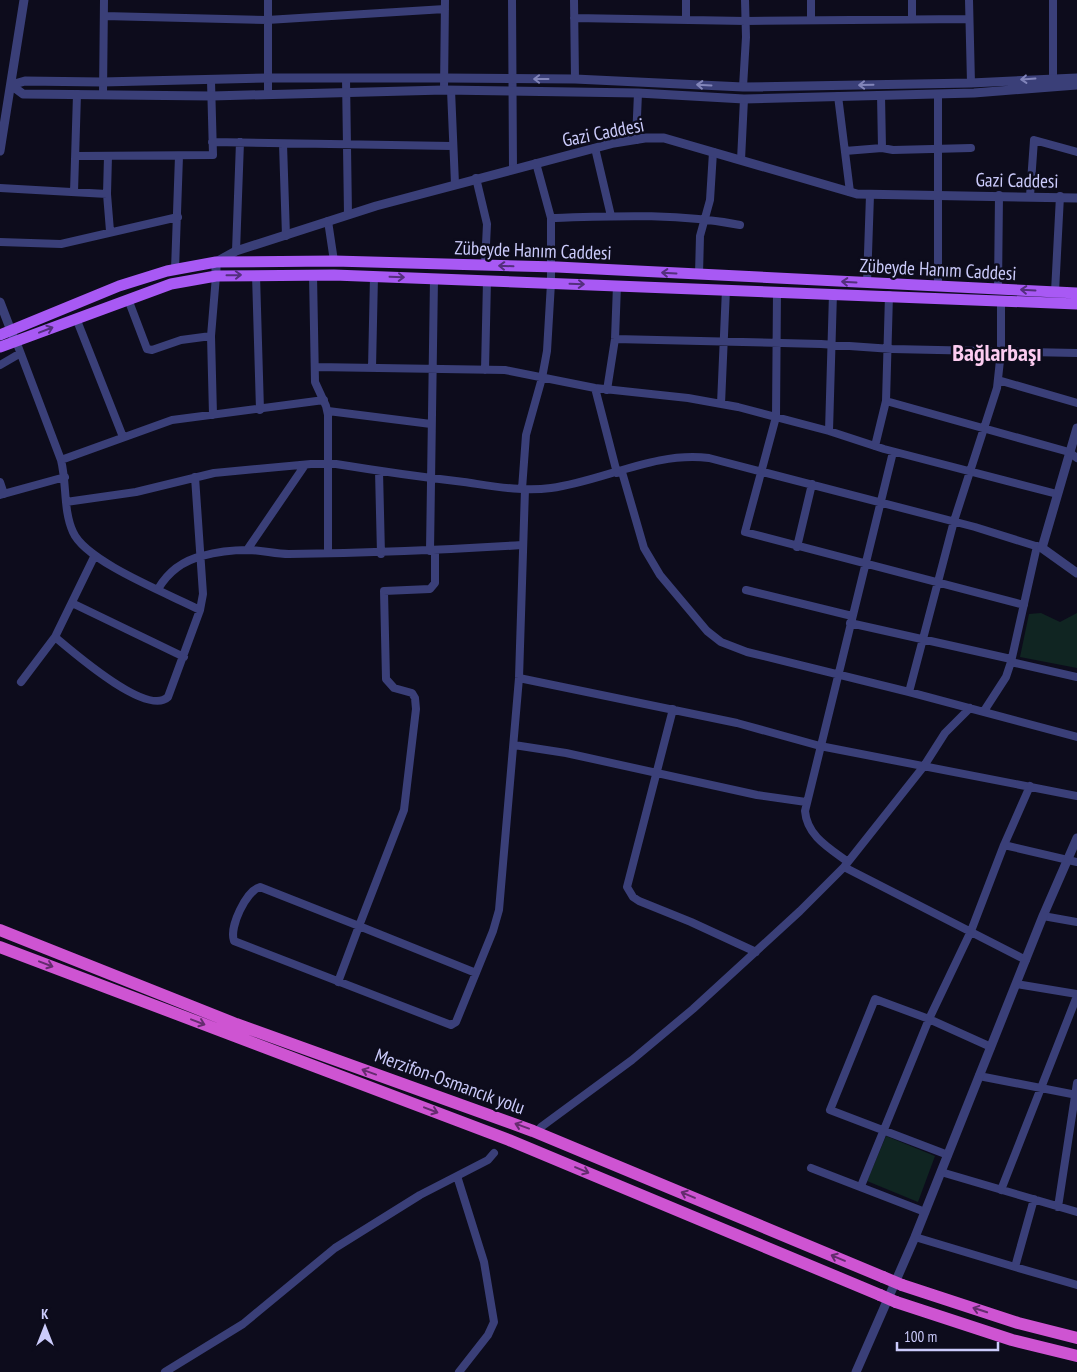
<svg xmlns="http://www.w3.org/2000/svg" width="1077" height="1372" font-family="'PT Sans Narrow',sans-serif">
	<rect width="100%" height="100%" fill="#0d0c1c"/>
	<!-- green -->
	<path fill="#102522" d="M1041 613 1060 622 1077 613V668L1020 657 1029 614Z
		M886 1136 935 1156 918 1202 867 1181Z"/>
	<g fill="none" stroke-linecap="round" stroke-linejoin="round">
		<!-- minor -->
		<path stroke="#3a3f78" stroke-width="8" d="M512 0 513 169
			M574 0 575 79
			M686 0V20
			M811 0V20
			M969 0 971 83
			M104 16 267 20 445 9
			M574 18 746 21 969 19
			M912 18V0
			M346 78 348 215
			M1053 78V0
			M743 87 746 37 745 0
			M444 90 445 0
			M451 90 455 184
			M103 94 104 0
			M268 95V0
			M881 95 882 148
			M838 96 850 192
			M636 140 638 93
			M212 142 452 146
			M283 144 286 236
			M595 148 611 216
			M845 151 882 148 893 150 971 148
			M77 156 213 155 211 81
			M108 156 107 194 110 231
			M741 160 744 99
			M476 178 487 224 485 265
			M0 188 107 194
			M74 192 77 94
			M1030 196 1034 140 1077 152
			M551 218C614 216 678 213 740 225
			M328 221 334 261
			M0 242 61 244 178 217
			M236 251 240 142
			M175 270 179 156
			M699 274 700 236 710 200 713 152
			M256 275 260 410
			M313 275 315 382 326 406 328 415V552
			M867 283 870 195
			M938 286V94
			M998 289 999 195
			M777 291 776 417 745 532 1024 605
			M1055 292 1060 196
			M128 299 147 349 152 350 181 340 211 336
			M76 318 123 437
			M615 339 821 344 892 349 1077 353
			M16 341 61 460C67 484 63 510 73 532 86 562 169 594 200 610
			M0 365 19 354
			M315 367 505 370 595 388 688 398 738 407 829 431 884 449 1057 494
			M372 368 374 276
			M485 370 487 280
			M998 380 1077 403
			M595 388 617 473
			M607 390 615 339 617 285
			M886 401 1069 452 1077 458
			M721 404 726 289
			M328 411 431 424
			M213 415 211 336 216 276
			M829 431 833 293
			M875 446 886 401 889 295
			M61 460 172 420 324 400
			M379 471 381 554
			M622 472 644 548 660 575 707 631 721 642 747 652 909 692 1077 737
			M0 482 4 494
			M522 489 526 435 542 378 547 351 551 283V218L536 163
			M0 495 65 477
			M66 502 136 492 214 473 311 464H336C379 471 421 477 464 482 492 486 522 492 551 488 604 481 655 451 709 458L975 527 1042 548
			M797 547 812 484
			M247 550 305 465
			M430 551 434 278
			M435 551V583L430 589 384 591 386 679 394 688 412 693 415 698 416 709 404 810 359 926 260 887C246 891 229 927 234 941L451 1025 456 1022 493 931 499 910 519 678 525 489
			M158 589C168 572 182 561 202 556 216 552 233 550 248 550 262 550 275 554 289 554 367 553 444 550 522 545
			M746 590 852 616
			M72 603 184 657
			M850 623 1011 659
			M55 637C73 652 147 717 168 697L200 610 203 594 195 477
			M1011 662 1077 677
			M519 678 737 723 820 746 1077 796
			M21 682 55 637 94 557
			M909 692 954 521 997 388 1001 351V300
			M673 709 627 887 633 897 639 901 691 922 756 952
			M984 711 1006 677 1011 662 1037 546
			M514 745 566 753 757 795 806 802
			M1004 845 1077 862
			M848 862C829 848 807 836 805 811L893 452
			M844 867 1026 960
			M1043 916 1077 922
			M338 982 359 926 476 973
			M1016 984 1077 994
			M979 1076 1077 1095
			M541 1127 632 1060 693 1009 800 911 844 867 924 766 945 733 970 708
			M948 1155 830 1110 875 999 929 1019 991 1047
			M811 1168 925 1212
			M941 1172 1077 1212
			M457 1176 484 1262 494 1322 488 1335 459 1372
			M861 1186 929 1019 971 931 1004 845 1030 786
			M1001 1190 1077 996
			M1058 1207 1077 1083
			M915 1237 1015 1267 1034 1199
			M1015 1267 1077 1285
			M165 1372 243 1324 335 1248 420 1195 488 1160 494 1153"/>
		<!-- tertiary -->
		<path stroke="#3a3f78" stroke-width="9" d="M1077 78 971 83 743 87 575 79 445 78H269L102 82 25 81 11 85 23 94 212 96 444 90 638 93 744 99 974 93 1077 85
			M0 151 24 0
			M216 276V262L236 251 376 206 614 143 645 138H664L857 194 1077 198
			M0 302 13 336
			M1077 428 1042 548 1077 573
			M856 1372 915 1237 1043 916 1077 838"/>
		<!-- primary -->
		<path stroke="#a859f4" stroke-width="11" d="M0 335 119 286 167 271 216 262 334 261 557 267 1077 293
			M0 347 171 284 216 276 334 275 1077 304"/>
		<!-- trunk -->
		<path stroke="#ce54d2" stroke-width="12" d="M0 930 236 1024 533 1131 883 1277
			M0 947 509 1140 880 1295
			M902 1285 1018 1323 1077 1338
			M896 1302 1012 1340 1077 1356"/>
		<!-- trunk-bridge -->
		<path stroke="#ce54d2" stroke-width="12" d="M883 1277 902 1285
			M880 1295 896 1302"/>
	</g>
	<!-- one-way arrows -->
	<defs><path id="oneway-shaft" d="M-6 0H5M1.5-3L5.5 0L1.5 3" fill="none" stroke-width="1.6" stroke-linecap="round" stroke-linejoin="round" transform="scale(1.25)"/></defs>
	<g stroke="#8285ba">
		<use href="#oneway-shaft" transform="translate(541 79) rotate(-180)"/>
		<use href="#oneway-shaft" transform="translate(1028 79) rotate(176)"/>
		<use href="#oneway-shaft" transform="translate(704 85) rotate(-177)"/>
		<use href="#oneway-shaft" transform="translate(866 85) rotate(179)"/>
	</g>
	<g stroke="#532f7d">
		<use href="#oneway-shaft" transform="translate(506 266) rotate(-178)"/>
		<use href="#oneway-shaft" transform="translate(669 273) rotate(-177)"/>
		<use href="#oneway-shaft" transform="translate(234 275) rotate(-1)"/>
		<use href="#oneway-shaft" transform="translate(397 277) rotate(2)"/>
		<use href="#oneway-shaft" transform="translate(849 282) rotate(-177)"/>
		<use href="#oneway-shaft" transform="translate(577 284) rotate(2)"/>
		<use href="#oneway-shaft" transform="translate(1028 290) rotate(-177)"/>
		<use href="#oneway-shaft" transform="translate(46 330) rotate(-21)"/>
	</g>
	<g stroke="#642c6e">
		<use href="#oneway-shaft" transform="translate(46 964) rotate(21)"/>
		<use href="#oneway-shaft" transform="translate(198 1022) rotate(21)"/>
		<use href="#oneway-shaft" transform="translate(369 1072) rotate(-160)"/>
		<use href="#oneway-shaft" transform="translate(431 1110) rotate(21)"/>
		<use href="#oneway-shaft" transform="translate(522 1126) rotate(-160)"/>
		<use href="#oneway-shaft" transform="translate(582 1170) rotate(23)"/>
		<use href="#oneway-shaft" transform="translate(688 1195) rotate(-157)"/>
		<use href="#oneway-shaft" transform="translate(838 1258) rotate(-157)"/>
		<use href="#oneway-shaft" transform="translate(980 1310) rotate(-162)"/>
	</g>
	<g text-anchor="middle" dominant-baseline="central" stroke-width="5" stroke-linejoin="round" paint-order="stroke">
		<!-- street labels -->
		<g font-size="19" fill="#cbcbfb" stroke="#0d0c1c">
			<text transform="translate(603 132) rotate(-11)">Gazi Caddesi</text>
			<text transform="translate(1017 180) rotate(1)">Gazi Caddesi</text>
			<text transform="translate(533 250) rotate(2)">Zübeyde Hanım Caddesi</text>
			<text transform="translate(938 269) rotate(3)">Zübeyde Hanım Caddesi</text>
			<text transform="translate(450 1081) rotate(20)">Merzifon-Osmancık yolu</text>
		</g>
		<!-- district labels -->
		<g font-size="24" font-weight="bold" fill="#fcccf0" stroke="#0d0c1c">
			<text x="997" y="352">Bağlarbaşı</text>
		</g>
	</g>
	<!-- north arrow -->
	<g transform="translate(45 1327)" stroke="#0d0c1c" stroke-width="4" paint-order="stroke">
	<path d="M0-4L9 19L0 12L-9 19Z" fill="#cbcbfb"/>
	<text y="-8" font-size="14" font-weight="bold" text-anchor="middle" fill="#cbcbfb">K</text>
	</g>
	<!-- scale -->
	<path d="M897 1342v8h101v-8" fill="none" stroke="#cbcbfb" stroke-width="2.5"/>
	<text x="904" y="1342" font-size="15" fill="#cbcbfb" stroke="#0d0c1c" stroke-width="4" paint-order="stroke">100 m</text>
</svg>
